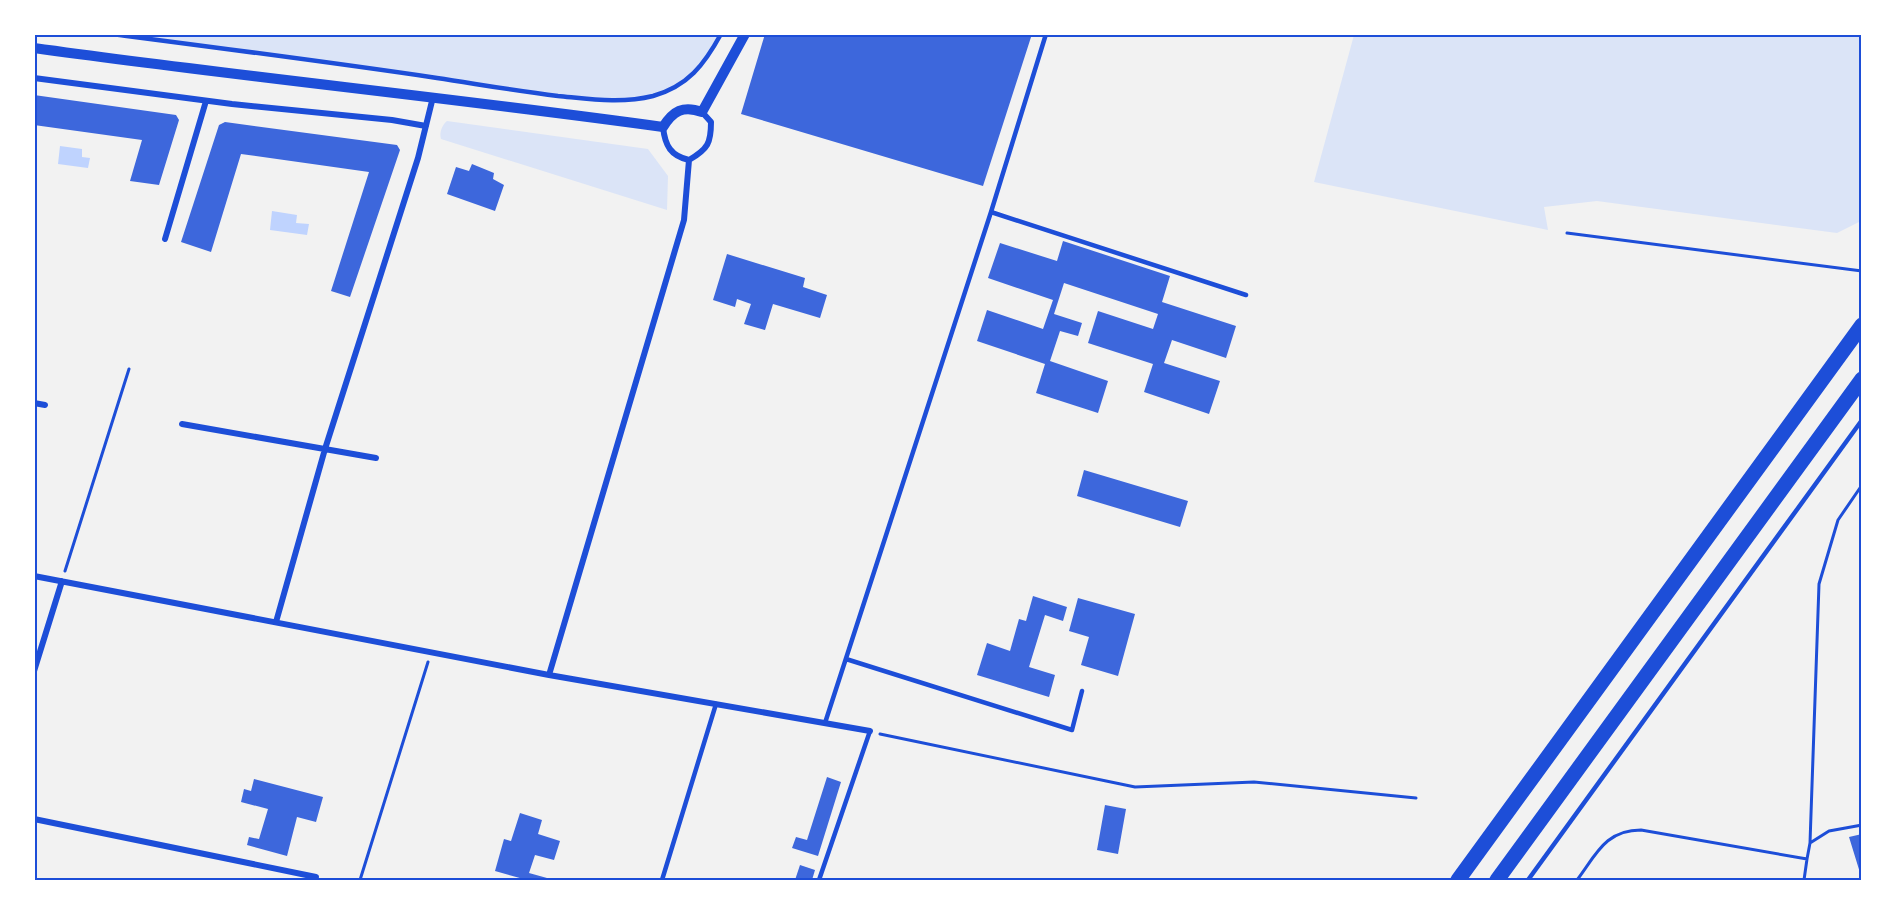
<svg xmlns="http://www.w3.org/2000/svg" width="1896" height="915" font-family="'Public Sans',sans-serif">
	<rect width="100%" height="100%" fill="#f2f2f2"/>
	<!-- green -->
	<path fill="#dbe4f7" d="M114 35H719C712 50 697 73 683 84 663 97 628 98 605 101Z
		M1354 35H1861V221L1837 233 1597 201 1544 207 1548 230 1314 182Z
		M447 121 648 149 668 176 667 210 441 139C439 133 442 125 447 121Z"/>
	<!-- water -->
	<path fill="#bfd3fe" d="M60 146 82 149V157L90 158 88 168 58 164Z
		M272 211 297 215 296 223 309 224 307 235 270 230Z"/>
	<!-- building -->
	<path fill="#3d67dc" d="M765 34H1032L983 186 741 114Z
		M34 95 176 115 179 120 159 185 130 181 142 140 34 125Z
		M225 122 397 145 400 150 350 297 331 291 369 172 241 154 211 252 181 242 219 125Z
		M472 164 494 173 493 179 504 185 495 211 447 194 456 167 469 171Z
		M1063 241 1170 276 1162 302 1236 326 1226 358 1172 340 1164 363 1220 381 1209 414 1144 392 1153 364 1088 343 1098 311 1153 329 1158 314 1064 283 1054 314 1082 323 1078 336 1060 331 1050 361 1108 381 1098 413 1036 393 1045 364 977 341 987 310 1043 329 1053 300 988 278 1000 243 1057 261Z
		M727 254 805 278 803 287 827 295 820 318 773 304 765 330 744 324 751 304 737 299 735 307 713 300Z
		M1084 470 1188 501 1180 527 1077 496Z
		M1033 596 1067 607 1063 621 1045 615 1029 667 1055 675 1049 697 977 675 987 643 1010 651 1019 619 1026 621Z
		M1078 598 1135 614 1118 676 1081 665 1089 637 1069 631Z
		M827 777 841 782 818 856 792 848 796 837 807 840Z
		M254 779 323 797 316 822 297 817 287 856 247 845 249 837 259 839 268 809 241 802 244 789 251 791Z
		M1105 805 1126 809 1118 854 1097 850Z
		M520 813 542 820 538 834 560 841 554 860 535 855 529 873 547 878 546 880H527L495 871 504 839 511 841Z
		M1862 834V876H1861L1849 837Z
		M800 865 815 870 812 880H795Z"/>
	<g fill="none" stroke-linecap="round" stroke-linejoin="round">
		<!-- path -->
		<path stroke="#1d4ed8" stroke-width="3" d="M1567 233 1862 271
			M65 571 129 369
			M880 734 1135 787 1254 782 1416 798
			M1810 843 1819 584 1838 520 1862 485
			M360 880 428 662
			M1577 880C1596 855 1605 830 1641 830L1807 859 1810 843 1829 831 1862 825
			M1804 880 1807 859"/>
		<!-- service -->
		<path stroke="#1d4ed8" stroke-width="4.5" d="M112 34C220 48 329 62 437 78 477 84 517 91 558 96 590 99 621 104 653 96 688 86 704 65 721 34
			M991 212 1046 34
			M846 659 1072 730 1082 691
			M825 723 991 212 1246 295
			M662 880 716 704
			M819 880 870 731
			M1528 880 1862 420"/>
		<!-- minor -->
		<path stroke="#1d4ed8" stroke-width="6" d="M34 78 232 104 392 120 426 126
			M663 127C665 146 671 156 689 160 708 149 711 143 711 122L702 112
			M165 239 206 101
			M34 403 45 405
			M182 424 376 458
			M34 576 549 675 870 731
			M276 622 325 449 418 158 433 97
			M34 671 62 581
			M549 675 684 220 689 160
			M34 819 316 877"/>
		<!-- tertiary -->
		<path stroke="#1d4ed8" stroke-width="10" d="M34 48C243 77 453 98 663 127 673 111 683 105 702 112L745 34"/>
		<!-- trunk -->
		<path stroke="#1d4ed8" stroke-width="15" d="M1458 880 1862 325
			M1497 880 1862 379"/>
	</g>
	<!-- border -->
	<rect width="1896" height="915" fill="none" stroke="#ffffff" stroke-width="72"/>
	<rect x="36" y="36" width="1824" height="843" fill="none" stroke="#1d4ed8" stroke-width="2"/>
</svg>
